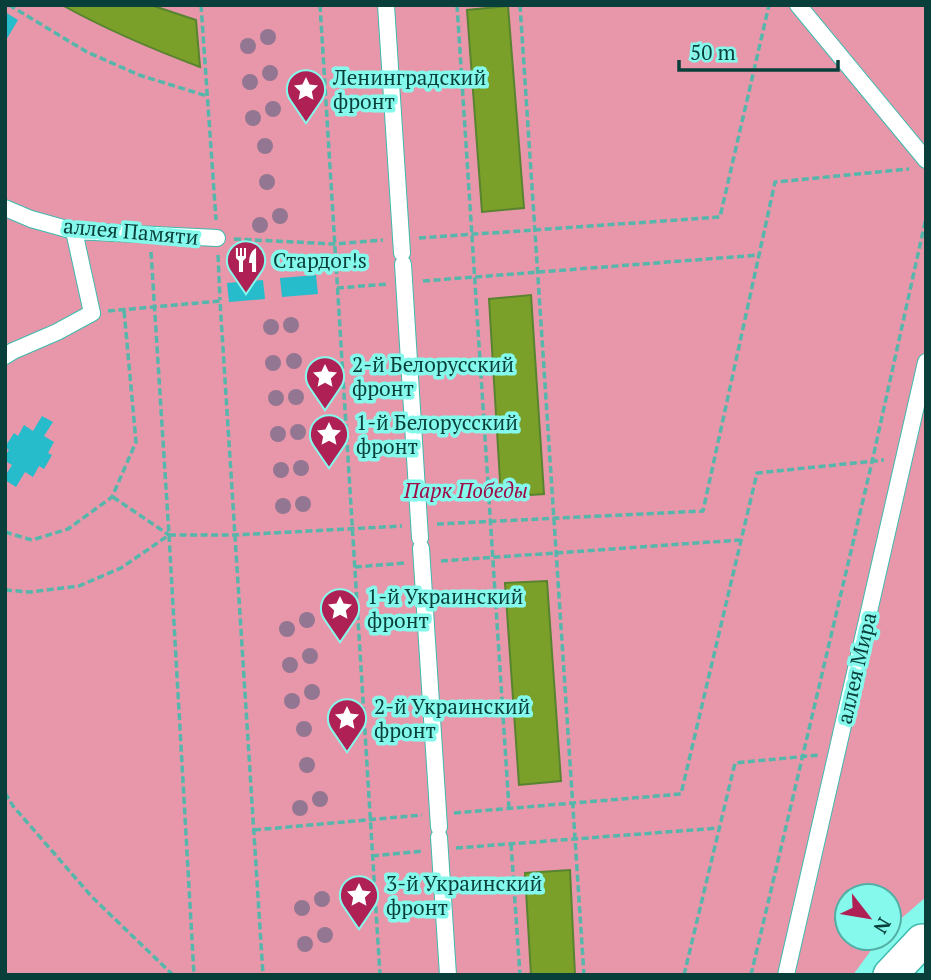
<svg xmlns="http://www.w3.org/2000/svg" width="931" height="980" font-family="'PT Serif',serif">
	<rect width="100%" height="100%" fill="#85faec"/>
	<!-- green -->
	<path fill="#e797a9" d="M5 5H926V897L889 929V896H847V938H880L853 975H5Z"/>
	<!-- water -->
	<path fill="#7ba02a" stroke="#58832f" stroke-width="2" d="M62 5H151L196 20 200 67C152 49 107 30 62 5Z
		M508 6 524 208 482 212 467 10Z
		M531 295 544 494 501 497 489 299Z
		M547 581 561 781 519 785 505 583Z
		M570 870 575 975H531L525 873Z"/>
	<!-- building -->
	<path fill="#26bccb" d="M5 12 18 20 5 42Z
		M316 275 318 294 282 297 280 278Z
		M263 280 265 299 229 302 227 283Z
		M42 416 53 422 44 436 54 442 48 453 52 455 44 469 39 466 33 477 25 472 16 487 5 480V476L12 465 5 461V456L9 450 5 447 14 433 18 436 24 425 33 431Z"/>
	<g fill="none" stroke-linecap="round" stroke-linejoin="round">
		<!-- pedestrian casing -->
		<g stroke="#3ebaae" stroke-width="18">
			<path id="pedestrian" d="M386 5 402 253
				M798 5 926 160
				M5 208 31 219 74 231 217 238
				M403 264 420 538
				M5 356 13 351 57 332 92 313 74 231
				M421 548 439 827
				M439 837 448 975
				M786 975 926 362"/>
		</g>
		<!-- primary casing -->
		<g stroke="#3ebaae" stroke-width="36">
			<path id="primary" d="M890 975 922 941"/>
		</g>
		<!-- path -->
		<path stroke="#57b6ab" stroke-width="3.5" stroke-dasharray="7 3.5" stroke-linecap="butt" d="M9 5 87 52 139 75 207 96
			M201 5 216 220
			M320 5 380 975
			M457 5 509 808
			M520 5 584 975
			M419 238 720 217 769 5
			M234 239 335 244 383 240
			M151 252 169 535 194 975
			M218 255 220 300
			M423 281 759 255
			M337 288 388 284
			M108 311 220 301 263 975
			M113 497 169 535
			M437 524 703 511 775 182 909 169
			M5 532 32 540 68 529 112 497 136 442 124 310
			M441 561 740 540
			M355 567 405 563
			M5 590 30 592 79 586 121 568 169 535H235L402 526
			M5 793 13 806 92 897 173 975
			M454 813 681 794 757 473 884 460
			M254 830 422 815
			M511 844 520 975
			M456 848 719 828
			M372 856 424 851
			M684 975 735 763 819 755
			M751 975 872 462 926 218"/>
		<!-- pedestrian -->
		<use href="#pedestrian" stroke="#fff" stroke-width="16"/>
		<!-- primary -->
		<use href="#primary" stroke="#fff" stroke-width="33"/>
	</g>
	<!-- trees -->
	<g fill="#937692">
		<circle cx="268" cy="37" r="8"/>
		<circle cx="248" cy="46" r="8"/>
		<circle cx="270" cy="73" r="8"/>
		<circle cx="250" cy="82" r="8"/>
		<circle cx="273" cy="109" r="8"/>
		<circle cx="253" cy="118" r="8"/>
		<circle cx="265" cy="146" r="8"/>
		<circle cx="267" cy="182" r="8"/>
		<circle cx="280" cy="216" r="8"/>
		<circle cx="260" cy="225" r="8"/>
		<circle cx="291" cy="325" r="8"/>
		<circle cx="271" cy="327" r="8"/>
		<circle cx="294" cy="361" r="8"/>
		<circle cx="273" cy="363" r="8"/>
		<circle cx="296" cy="397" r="8"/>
		<circle cx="276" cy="398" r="8"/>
		<circle cx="298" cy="432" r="8"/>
		<circle cx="278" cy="434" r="8"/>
		<circle cx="301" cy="468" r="8"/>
		<circle cx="281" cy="470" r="8"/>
		<circle cx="303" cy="504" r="8"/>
		<circle cx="283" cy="506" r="8"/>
		<circle cx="307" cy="620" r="8"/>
		<circle cx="287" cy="629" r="8"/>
		<circle cx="310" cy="656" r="8"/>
		<circle cx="290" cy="665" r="8"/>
		<circle cx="312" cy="692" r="8"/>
		<circle cx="292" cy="701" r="8"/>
		<circle cx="304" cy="729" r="8"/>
		<circle cx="307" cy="765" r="8"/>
		<circle cx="320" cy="799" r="8"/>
		<circle cx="300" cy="808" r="8"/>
		<circle cx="322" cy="899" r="8"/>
		<circle cx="302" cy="908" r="8"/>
		<circle cx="325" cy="935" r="8"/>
		<circle cx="305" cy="944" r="8"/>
	</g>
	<!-- icons -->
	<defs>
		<g id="sight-pin" transform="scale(2.0125)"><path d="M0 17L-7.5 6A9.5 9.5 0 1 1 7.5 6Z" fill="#af2054" stroke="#85faec"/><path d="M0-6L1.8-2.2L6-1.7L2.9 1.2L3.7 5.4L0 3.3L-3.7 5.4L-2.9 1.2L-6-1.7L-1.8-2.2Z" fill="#fff"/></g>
		<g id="restaurant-pin" transform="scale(2.0125)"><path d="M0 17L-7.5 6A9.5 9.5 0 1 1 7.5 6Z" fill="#af2054" stroke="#85faec"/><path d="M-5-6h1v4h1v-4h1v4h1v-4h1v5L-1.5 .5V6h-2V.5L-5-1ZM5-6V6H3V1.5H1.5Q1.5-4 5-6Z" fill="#fff"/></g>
	</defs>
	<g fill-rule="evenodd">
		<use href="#sight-pin" x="306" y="89"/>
		<use href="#restaurant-pin" x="246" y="260"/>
		<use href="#sight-pin" x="325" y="376"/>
		<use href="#sight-pin" x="329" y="434"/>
		<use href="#sight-pin" x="340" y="608"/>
		<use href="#sight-pin" x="347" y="718"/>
		<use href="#sight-pin" x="359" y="895"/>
	</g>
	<g text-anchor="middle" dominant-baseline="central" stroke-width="7" stroke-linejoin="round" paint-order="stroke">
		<!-- poi labels -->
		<g font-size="21" fill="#083f3a" stroke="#85faec" text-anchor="start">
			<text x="333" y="77">Ленинградский<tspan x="333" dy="24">фронт</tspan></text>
			<text x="273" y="260">Стардог!s</text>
			<text x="352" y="364">2-й Белорусский<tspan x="352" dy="24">фронт</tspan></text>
			<text x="356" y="422">1-й Белорусский<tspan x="356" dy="24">фронт</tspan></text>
			<text x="367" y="596">1-й Украинский<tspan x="367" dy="24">фронт</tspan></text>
			<text x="374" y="706">2-й Украинский<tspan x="374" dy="24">фронт</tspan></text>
			<text x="386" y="883">3-й Украинский<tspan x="386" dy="24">фронт</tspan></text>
		</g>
		<!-- street labels -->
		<g font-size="21" fill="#083f3a" stroke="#85faec">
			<text transform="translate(131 231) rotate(5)">аллея Памяти</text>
			<text transform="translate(856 668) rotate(-77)">аллея Мира</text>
		</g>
		<!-- park labels -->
		<g font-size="21" font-style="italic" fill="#9f0a48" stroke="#85faec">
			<text x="466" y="490">Парк Победы</text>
		</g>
	</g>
	<!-- border -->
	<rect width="931" height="980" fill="none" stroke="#083f3a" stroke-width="14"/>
	<!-- north arrow -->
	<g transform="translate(868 917) rotate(121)"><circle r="33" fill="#85faec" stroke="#53afa5" stroke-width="2"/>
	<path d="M0-5L12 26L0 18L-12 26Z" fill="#af2054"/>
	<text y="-10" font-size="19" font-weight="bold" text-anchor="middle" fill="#083f3a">N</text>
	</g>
	<!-- scale -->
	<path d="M679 60v10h159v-10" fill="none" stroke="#083f3a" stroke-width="3.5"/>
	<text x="690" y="60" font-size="21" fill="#083f3a" stroke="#85faec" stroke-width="5" paint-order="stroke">50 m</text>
</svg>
